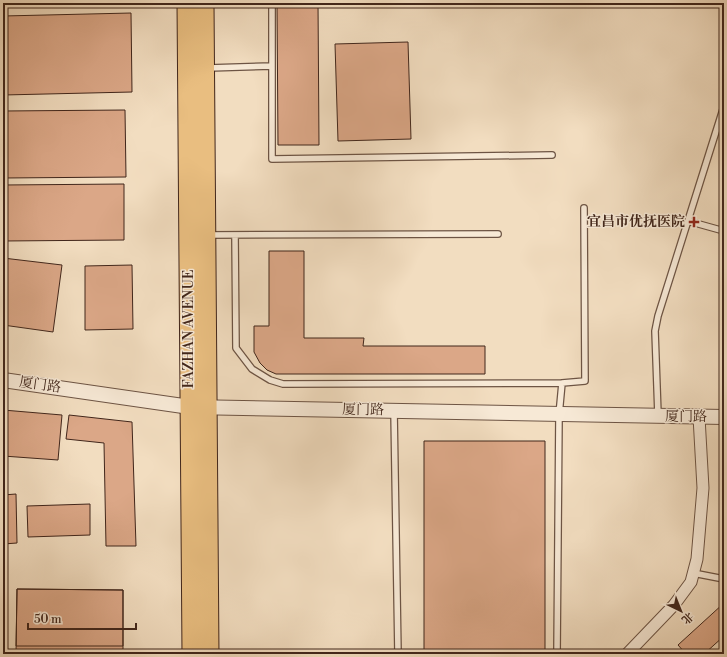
<svg xmlns="http://www.w3.org/2000/svg" width="727" height="657" font-family="'Libre Bodoni','Noto Serif SC',serif">
	<rect width="100%" height="100%" fill="#f2ddc0"/>
	<filter id="stains"><feTurbulence type="fractalNoise" baseFrequency=".005" numOctaves="4"/><feColorMatrix values="0 0 0 0 .2 0 0 0 0 .09 0 0 0 0 .02 0 0 0 .5 -.17"/></filter>
	<radialGradient id="worn" r=".72"><stop offset=".6" stop-color="#630" stop-opacity="0"/><stop offset="1" stop-color="#630" stop-opacity=".3"/></radialGradient>
	<!-- building -->
	<path fill="#dba787" stroke="#41261b" d="M277 3H318L319 145H278Z
		M131 13 132 92 3 95V16Z
		M408 42 411 139 338 141 335 44Z
		M125 110 126 177 3 178V111Z
		M124 184V240L3 241V185Z
		M269 251H304V338H364L363 346H485V374H276L267 370 260 363 254 352V326H269Z
		M3 258 62 265 53 332 3 325Z
		M132 265 133 329 85 330V266Z
		M3 410 62 415 58 460 3 456Z
		M69 415 132 422 136 546H106L104 443 66 439Z
		M424 441H545V654H424Z
		M16 494 17 543 3 544V495Z
		M90 504V535L28 537 27 506Z
		M17 589 123 590V654H16Z
		M17 589 123 590V646H16Z
		M724 603V636L704 654H686L678 645Z"/>
	<g fill="none" stroke-linecap="round" stroke-linejoin="round">
		<!-- service casing -->
		<g stroke="#6d5444" stroke-width="8">
			<path id="service" d="M272 3V159L552 155
				M208 68 272 66
				M688 221 724 231
				M208 235 498 234
				M235 235 236 348 252 369 270 380 283 384 562 383 559 415 557 654
				M562 383 585 381 584 208
				M394 411 398 654
				M658 415 655 331 658 316 724 106
				M693 573 724 579"/>
		</g>
		<!-- minor casing -->
		<g stroke="#6d5444" stroke-width="13">
			<path id="minor" d="M627 654 674 605 691 582 697 559 703 488 699 417"/>
		</g>
		<!-- tertiary casing -->
		<g stroke="#6d5444" stroke-width="16">
			<path id="tertiary" d="M3 380 190 407 724 417"/>
		</g>
		<!-- trunk casing -->
		<g stroke="#41261b" stroke-width="21">
			<path id="trunk" d="M187 3 192 654
				M204 3 209 654"/>
		</g>
		<!-- service -->
		<use href="#service" stroke="#f7e9d6" stroke-width="5.5"/>
		<!-- minor -->
		<use href="#minor" stroke="#f7e9d6" stroke-width="11"/>
		<!-- tertiary -->
		<use href="#tertiary" stroke="#f7e9d6" stroke-width="14"/>
		<!-- trunk -->
		<use href="#trunk" stroke="#e9be80" stroke-width="19"/>
	</g>
	<!-- markers -->
	<path fill="#8f2418" stroke="#f7e9d6" stroke-width="1.5" d="M692 216h4v4h4v4h-4v4h-4v-4h-4v-4h4z"/>
	<g text-anchor="middle" dominant-baseline="central" stroke-width="3" stroke-linejoin="round" paint-order="stroke">
		<!-- poi labels -->
		<g font-size="14" font-weight="bold" fill="#41261b" stroke="#f7e9d6" text-anchor="end">
			<text x="685" y="222">宜昌市优抚医院</text>
		</g>
		<!-- street labels -->
		<g font-size="14" fill="#41261b" stroke="#f7e9d6">
			<text transform="translate(189 329) rotate(-90)">FAZHAN AVENUE</text>
			<text transform="translate(40 385) rotate(8)">厦门路</text>
			<text transform="translate(363 410) rotate(1)">厦门路</text>
			<text x="686" y="417">厦门路</text>
		</g>
	</g>
	<!-- margin -->
	<rect width="727" height="657" fill="none" stroke="#f2ddc0" stroke-width="16"/>
	<rect x="4" y="4" width="719" height="649" fill="none" stroke="#41261b" stroke-width="2"/>
	<rect x="8" y="8" width="711" height="641" fill="none" stroke="#41261b"/>
	<!-- north arrow -->
	<g transform="translate(681 611) rotate(137)" stroke="#f7e9d6" stroke-width="3" paint-order="stroke">
	<path d="M0-3L7 15L0 10L-7 15Z" fill="#41261b"/>
	<text y="-6" font-size="11" font-weight="bold" text-anchor="middle" fill="#41261b">北</text>
	</g>
	<!-- scale -->
	<path d="M28 623v6h108v-6" fill="none" stroke="#41261b" stroke-width="2"/>
	<text x="34" y="623" font-size="12" fill="#41261b" stroke="#f7e9d6" stroke-width="3" paint-order="stroke">50 m</text>
	<rect width="100%" height="100%" filter="url(#stains)"/>
	<rect width="100%" height="100%" fill="url(#worn)"/>
</svg>
